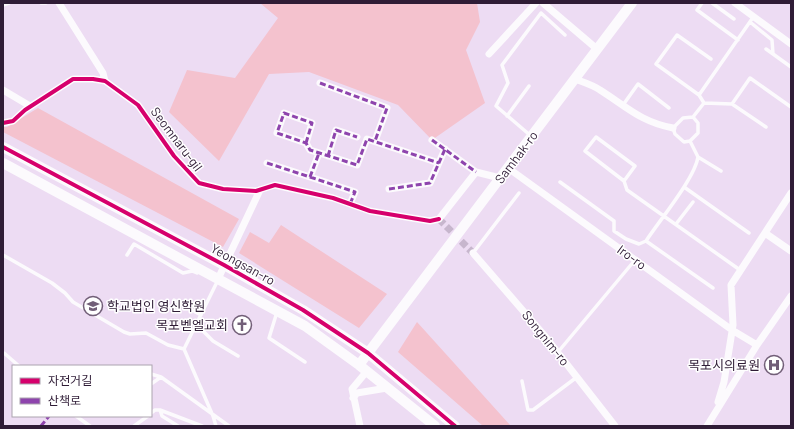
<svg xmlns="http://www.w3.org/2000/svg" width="794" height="429" font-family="Barlow,'Noto Sans KR',sans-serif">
	<rect width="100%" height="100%" fill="#eddcf3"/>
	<!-- green -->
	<path fill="#f4c2ce" d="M260 3H477L480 22 466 50 485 103 432 140 398 105 309 72 269 74 219 161 169 112 187 70 235 78 278 18Z
		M38 108 239 219 223 247 3 132V127H7Z
		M281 225 387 294 359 328 239 253 250 232 269 243Z
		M417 322 511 426H483L398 352Z"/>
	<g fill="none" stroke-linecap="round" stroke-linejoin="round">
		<!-- street-tunnel -->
		<path stroke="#c7b6cd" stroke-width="7" stroke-dasharray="7 3.5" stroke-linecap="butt" d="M439 219 473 253"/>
		<!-- lane -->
		<path stroke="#fcfafd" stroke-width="3.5" d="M41 3H46
			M702 3 697 10 738 40
			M712 3 734 19
			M3 5 9 3
			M750 22 772 40 773 54 766 49
			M773 54 791 67
			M711 59 677 35 656 64 699 95 754 16
			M699 95 704 103 732 104 750 78 791 107
			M732 104 766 127
			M623 105 638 84 669 108
			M507 116 529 86
			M693 117 683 118 673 128 675 134 684 142 690 141 698 133V123L693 117 704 103
			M531 136 496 106 508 83 502 65 541 13 565 35
			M690 141 698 157 721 171
			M624 181 635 166 596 137 585 151 624 181 627 190 740 270
			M560 182 614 221V231L626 239 639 244 646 241C659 221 695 178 698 157
			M684 187 749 233
			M676 224 693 202
			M646 241 713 288
			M473 253 519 193
			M3 255 52 283 65 293 73 302 124 332 130 334 146 333 168 345 184 349 218 280
			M127 255 134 244 183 273 192 271 197 273
			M174 300 201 315
			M277 312 269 338 305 362
			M196 324 213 341 238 356
			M184 349 213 416 216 426
			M558 352 635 260
			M4 353 19 366
			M151 374 161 377 229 426
			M522 381 528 410H533L577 377
			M151 384 161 377
			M151 413 155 410H160
			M76 416 90 426
			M134 426 148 416
			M178 426 162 416 160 410 202 426"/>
		<!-- street -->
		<path stroke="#fcfafd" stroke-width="7" d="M59 3 103 73 105 81
			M543 3 597 49
			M735 3 791 44
			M489 54 536 3
			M575 79C583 82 593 85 600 90 627 107 641 122 673 128
			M320 83 387 108 375 141
			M3 90 30 106
			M3 123 13 121 25 110 73 79H93L105 81 138 105 174 156 199 183 223 189 256 191 275 185 333 198 370 211 430 221 439 219 476 172 500 178
			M432 140 476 172
			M306 143 312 123 284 113 277 133 306 143 310 150 357 165 367 139 439 163
			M328 156 336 130 357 137
			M267 163 310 177 319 153
			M508 168 732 330 757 345 707 426
			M310 177 355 192 350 204
			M389 189 430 183 445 149
			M765 233 791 251
			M473 253 544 335 615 426
			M218 279 260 190
			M757 345 791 296
			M353 398 357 393 387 388
			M718 402 724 382 733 325 731 285 791 193
			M360 426 352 389 367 371"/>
		<!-- secondary -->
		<path stroke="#fcfafd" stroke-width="10" d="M3 147 224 265 303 310 368 353 455 426
			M3 163 305 326 359 365 435 426
			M359 365 632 3"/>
		<!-- quiet -->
		<path stroke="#8e44ad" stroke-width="3" stroke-dasharray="6 3" stroke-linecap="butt" d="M320 83 387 108 375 141
			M432 140 476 172
			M306 143 312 123 284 113 277 133 306 143 310 150 357 165 367 139 439 163
			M328 156 336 130 357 137
			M267 163 310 177 319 153
			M310 177 355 192 350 204
			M389 189 430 183 445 149
			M41 426 49 416"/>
		<!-- cycleway casing -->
		<g stroke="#fff" stroke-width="6">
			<path id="cycleway" d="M3 123 13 121 25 110 73 79H93L105 81 138 105 174 156 199 183 223 189 256 191 275 185 333 198 370 211 430 221 439 219
				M3 147 224 265 303 310 368 353 455 426"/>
		</g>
		<!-- cycleway -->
		<use href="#cycleway" stroke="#d6006c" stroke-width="4"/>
	</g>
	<!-- icons -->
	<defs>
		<g id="school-ring" transform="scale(1)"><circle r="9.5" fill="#fff" stroke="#725f78" stroke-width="1.5"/><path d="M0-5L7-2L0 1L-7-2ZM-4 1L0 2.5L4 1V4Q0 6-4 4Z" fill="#725f78"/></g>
		<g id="church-ring" transform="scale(1)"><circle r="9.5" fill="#fff" stroke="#725f78" stroke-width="1.5"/><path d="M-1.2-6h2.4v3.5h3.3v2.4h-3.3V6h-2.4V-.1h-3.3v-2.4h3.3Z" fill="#725f78"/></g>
		<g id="hospital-ring" transform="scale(1)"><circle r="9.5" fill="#fff" stroke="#725f78" stroke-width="1.5"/><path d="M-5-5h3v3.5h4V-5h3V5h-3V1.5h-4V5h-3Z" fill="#725f78"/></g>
	</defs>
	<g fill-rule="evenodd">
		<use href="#school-ring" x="93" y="306"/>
		<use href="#church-ring" x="242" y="325"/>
		<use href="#hospital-ring" x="774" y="365"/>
	</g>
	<g text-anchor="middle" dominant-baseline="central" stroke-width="3" stroke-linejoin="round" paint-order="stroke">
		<!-- street labels -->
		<g font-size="13" fill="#2f1c36" stroke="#fff">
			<text transform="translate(177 139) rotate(53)">Seomnaru-gil</text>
			<text transform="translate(516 157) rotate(-53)">Samhak-ro</text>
			<text transform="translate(632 257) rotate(36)">Iro-ro</text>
			<text transform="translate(243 264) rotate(29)">Yeongsan-ro</text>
			<text transform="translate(546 338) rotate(51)">Songnim-ro</text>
		</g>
		<!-- poi labels -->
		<g font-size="13" fill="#2f1c36" stroke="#fff" text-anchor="end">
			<text x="107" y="306" text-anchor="start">학교법인 영신학원</text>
			<text x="228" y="325">목포벧엘교회</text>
			<text x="760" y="365">목포시의료원</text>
		</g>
	</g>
	<!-- border -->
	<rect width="794" height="429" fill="none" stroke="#2f1c36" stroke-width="8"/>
	<!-- legend -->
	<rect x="12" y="365" width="140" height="52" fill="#ffffff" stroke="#aca4af"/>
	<rect x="20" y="378" width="20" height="6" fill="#d6006c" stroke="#aca4af"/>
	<text x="48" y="385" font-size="12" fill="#2f1c36">자전거길</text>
	<rect x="20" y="398" width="20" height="6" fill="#8e44ad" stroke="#aca4af"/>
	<text x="48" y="405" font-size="12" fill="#2f1c36">산책로</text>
</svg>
